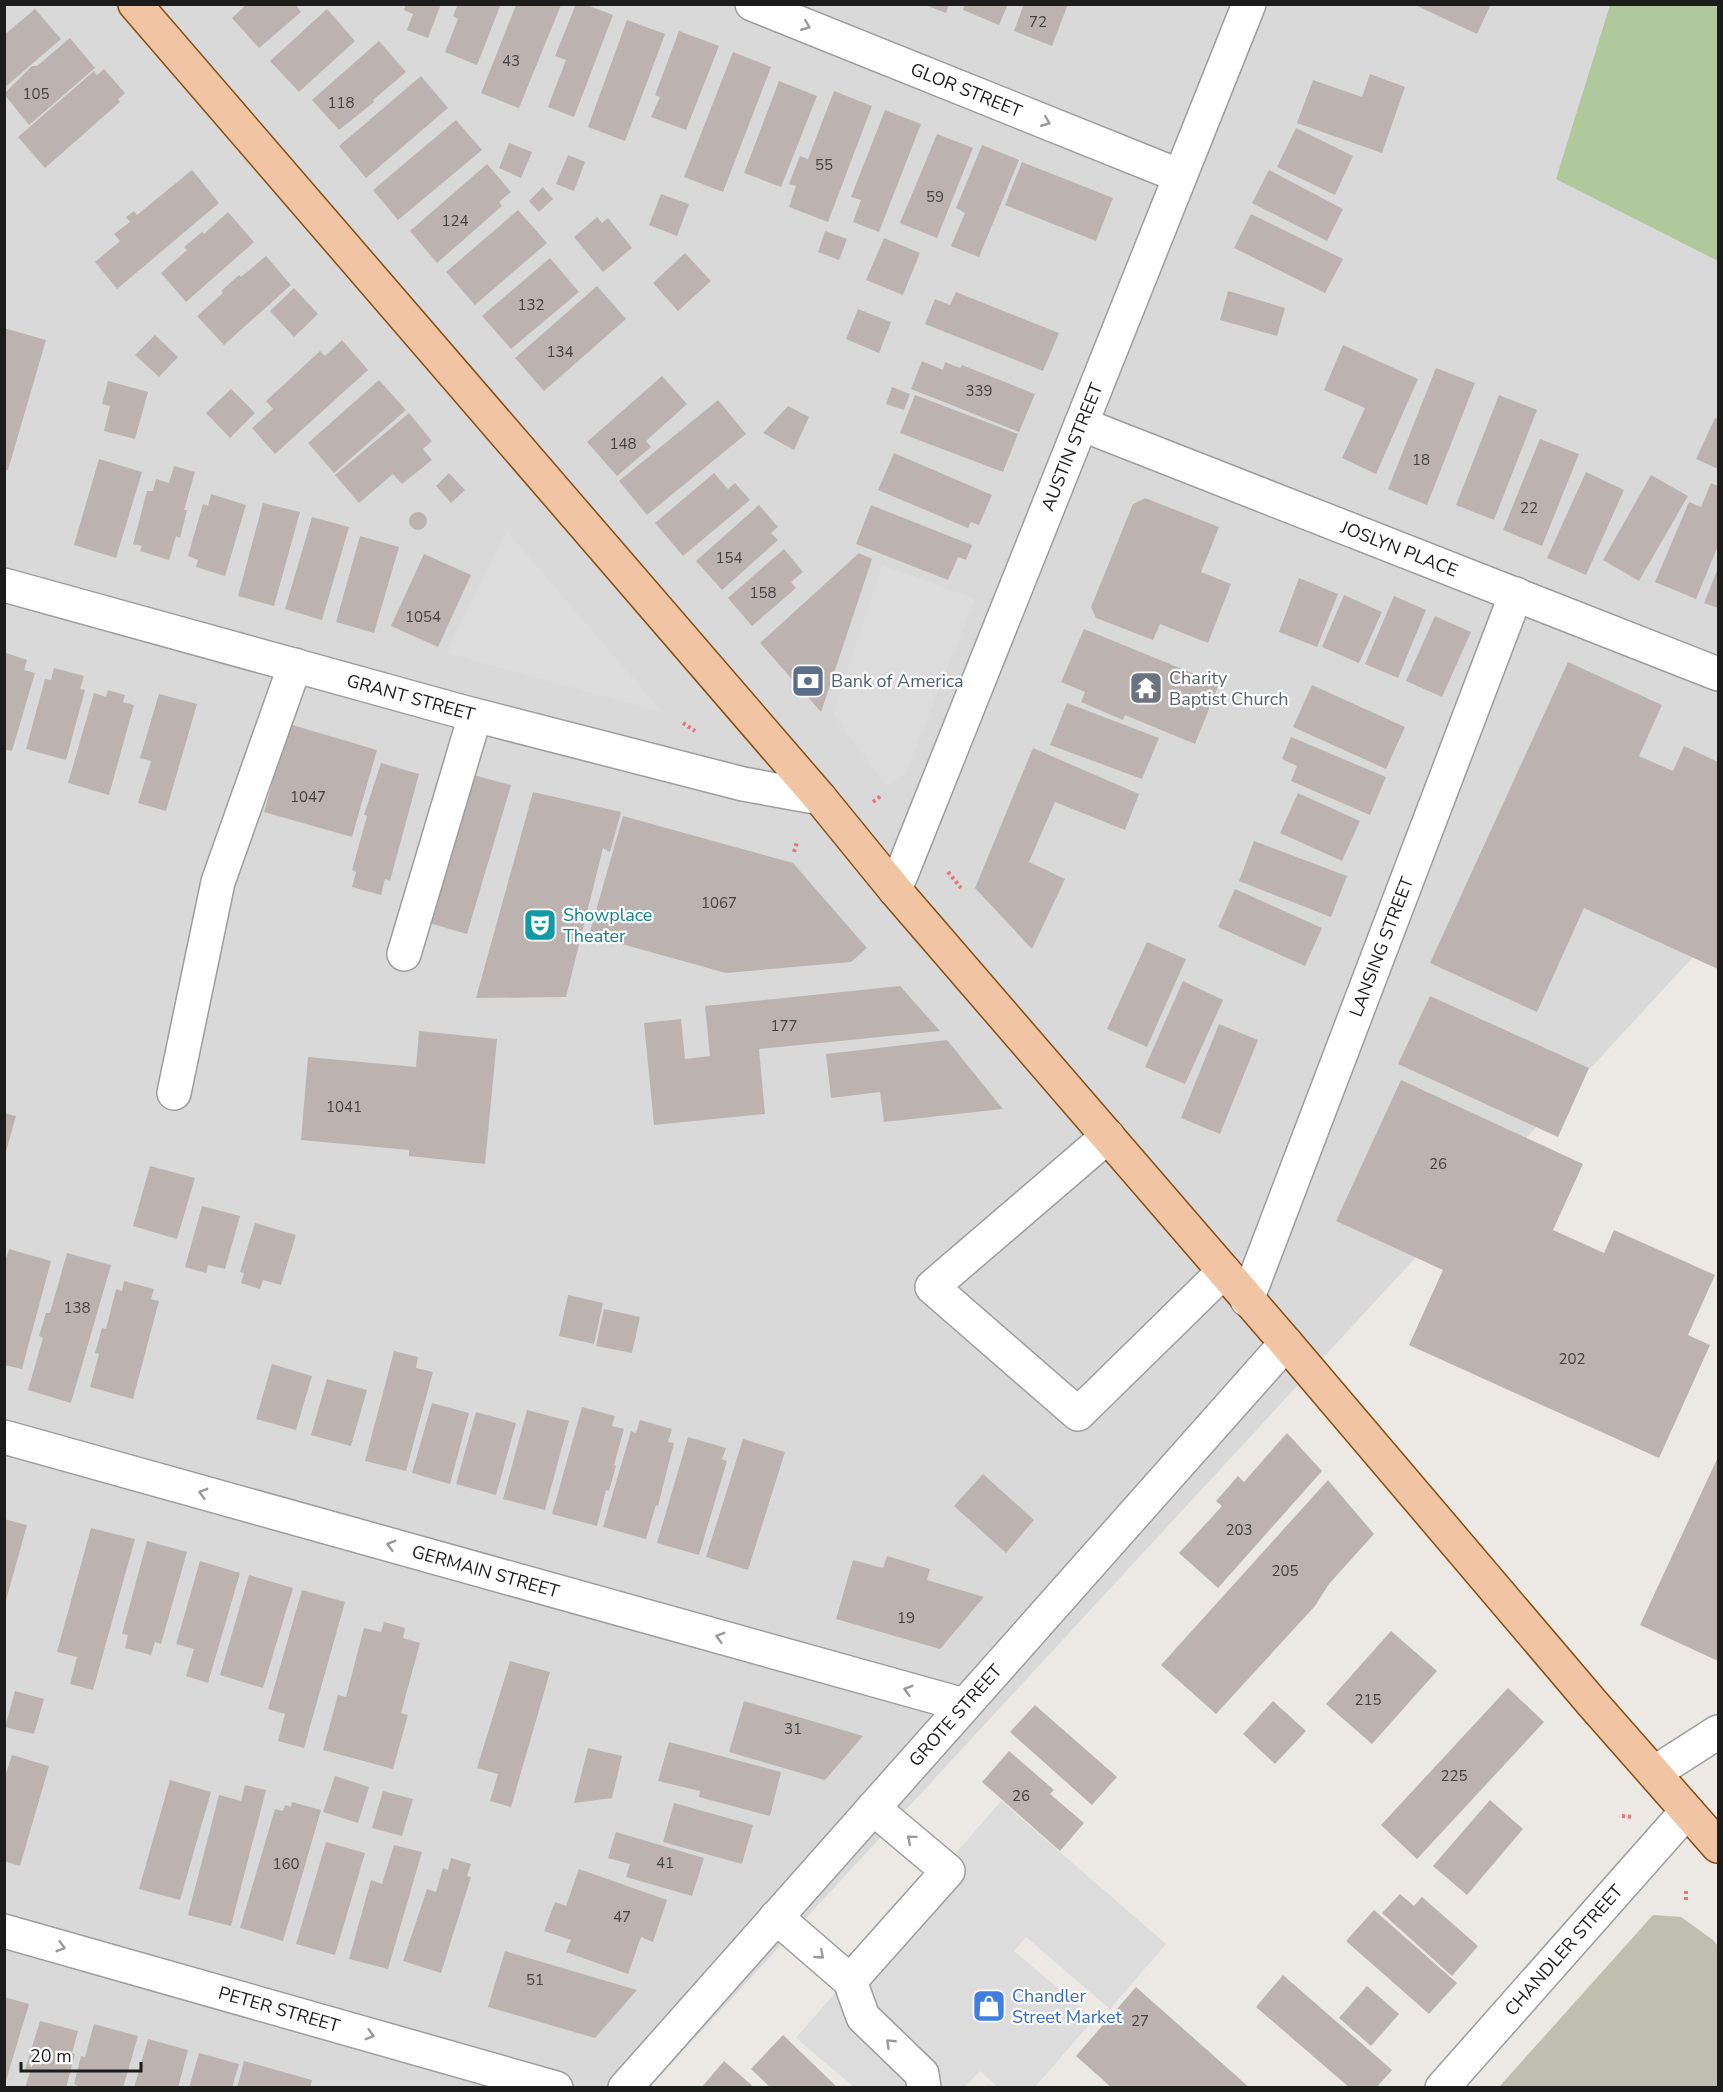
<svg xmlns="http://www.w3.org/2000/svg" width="1723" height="2092" font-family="'Nunito Sans',sans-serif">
	<rect width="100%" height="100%" fill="#ece8e3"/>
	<!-- residential -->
	<path fill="#dad9d9" d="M5 5H1718V930L650 2087 5 2088Z"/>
	<!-- construction -->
	<path fill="#c0beb0" d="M1653 1915 1681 1917 1713 1940 1718 1946V2087H1499Z"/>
	<!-- forest -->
	<path fill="#afc89c" d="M1610 5H1718V261L1556 179Z"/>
	<!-- parking -->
	<path fill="#dcdcdc" d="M507 531 662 712 446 653Z
		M882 565 975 599 906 772 887 786 833 714Z
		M1001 1801 1166 1944 1110 2009 1026 1937 1014 1951 1094 2019 1035 2087H998L980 2071 965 2087H854L796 2038Z"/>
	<!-- building -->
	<path fill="#bcb3b0" d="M247 4H295L301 12 259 48 232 18Z
		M406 4H441L428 38 407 30 413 14 404 10Z
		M458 4H501L477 65 445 52 458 19 453 16Z
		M576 4H584L613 15 574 117 548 107 566 60 555 56Z
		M923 4H949L946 13Z
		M965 4H1008L999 25 963 10Z
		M1024 4H1068L1052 46 1014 31Z
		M1413 4H1491L1477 34Z
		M516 5H561L519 108 481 93Z
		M35 9 61 39 4 88V35Z
		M327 9 355 41 299 92 270 61Z
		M627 20 665 34 625 141 588 127Z
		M679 31 719 46 686 130 651 117 660 97 655 95Z
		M70 38 95 68 29 125 4 94 32 66H37Z
		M379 41 406 72 373 100 374 102 339 130 312 100Z
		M733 52 771 67 723 192 684 177Z
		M104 69 125 93 118 99 120 102 45 168 18 137 94 71 97 75Z
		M1370 74 1405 87 1382 153 1297 123 1313 80 1362 97Z
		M421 76 448 108 366 178 339 146Z
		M779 81 817 96 781 187 744 173Z
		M834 91 872 106 828 222 789 207 796 186 789 184 800 156 808 159Z
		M885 110 921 124 879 232 853 222 861 200 851 197Z
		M456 120 482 150 398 220 373 190Z
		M1296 128 1353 156 1335 195 1277 167Z
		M937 134 973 148 937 238 900 223Z
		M509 143 532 152 521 178 499 168Z
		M982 145 1019 160 979 257 951 246 965 213 956 208Z
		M568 155 585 162 574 191 556 184Z
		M1022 162 1113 198 1096 241 1005 205Z
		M487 164 511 192 499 202 502 206 437 263 410 231Z
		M192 170 219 203 117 289 95 262 120 241 114 234 130 222 126 217 134 211 137 215Z
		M1269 170 1343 209 1327 241 1252 203Z
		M543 187 553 199 539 212 529 201Z
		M661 194 689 204 677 236 649 225Z
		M518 210 547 243 475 305 446 272Z
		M228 212 254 242 186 302 161 273 187 250 184 247 202 232 204 234Z
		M1251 214 1343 259 1325 293 1234 248Z
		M597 217 602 223 608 218 632 248 603 272 574 237Z
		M825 231 847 239 839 260 818 252Z
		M884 238 920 253 903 295 866 280Z
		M685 253 711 281 678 311 653 283Z
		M266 256 291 285 224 345 197 316 223 293 221 291 239 275 241 277Z
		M550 258 579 292 511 349 482 316Z
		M597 286 626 319 544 391 515 358Z
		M294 288 318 314 294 337 270 311Z
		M1228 291 1285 308 1277 336 1220 320Z
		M956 292 1059 333 1043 371 925 324 935 299 950 305Z
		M858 309 891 322 879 353 846 339Z
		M4 328 46 340 8 470 4 469Z
		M155 335 178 357 159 377 135 355Z
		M342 340 368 370 275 454 252 428 273 409 266 401 320 351 325 356Z
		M1343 345 1418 379 1376 474 1342 458 1365 408 1324 390Z
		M922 361 943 370 945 362 960 368 962 365 1035 394 1019 432 911 389Z
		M1436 368 1475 383 1427 505 1388 489Z
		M662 376 687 404 646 441 651 447 617 476 587 442Z
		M379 380 406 410 334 473 308 443Z
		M108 381 148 392 135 439 104 431 110 406 102 404Z
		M892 387 910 394 904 410 886 404Z
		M231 389 255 413 230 438 206 413Z
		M915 395 1018 434 1003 472 900 433Z
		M1499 395 1537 410 1494 520 1456 505Z
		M718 400 746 434 647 515 619 481Z
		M788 406 809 417 794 450 763 433Z
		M409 413 432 441 423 449 432 460 402 484 393 474 359 503 335 475Z
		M1715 418 1718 419V469L1696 459Z
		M1540 439 1579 454 1542 546 1503 530Z
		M894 453 992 495 979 525 971 522 968 528 878 490Z
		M99 459 142 472 116 558 74 545Z
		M174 466 195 472 184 510H187L180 538 176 536 169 560 140 551 142 546 133 544 147 491H153L156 479 169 483Z
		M1586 472 1624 490 1586 575 1547 558Z
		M449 473 465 490 451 503 436 486Z
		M714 473 728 489 735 483 750 500 683 556 655 523Z
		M1651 475 1688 496 1639 581 1603 560Z
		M1711 483 1718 486V546L1696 599 1655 582 1689 502 1701 507Z
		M211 494 246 505 225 576 196 567 198 560 188 556 203 504 208 506Z
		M1145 498 1219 527 1201 572 1231 584 1208 643 1160 624 1153 640 1096 618 1091 607 1133 504Z
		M263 503 300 512 274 606 238 596Z
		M759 505 778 527 771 533 778 540 722 590 696 561Z
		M871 505 972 545 966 560 958 557 948 580 856 544Z
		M409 521a9 9 0 1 1 18 0a9 9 0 1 1-18 0Z
		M312 517 349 527 322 620 285 609Z
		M360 536 399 547 374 633 336 622Z
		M784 549 803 572 791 582 796 588 752 626 728 598Z
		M859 553 872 559 821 712 760 643Z
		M424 554 471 575 438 647 391 626Z
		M1718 568V608L1704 603Z
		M1299 578 1338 594 1317 647 1279 632Z
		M1344 595 1382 612 1359 663 1322 647Z
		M1394 596 1426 610 1398 678 1365 664Z
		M1435 616 1471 632 1442 697 1406 681Z
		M1084 629 1219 684 1195 744 1125 715 1123 720 1081 702 1085 692 1061 682Z
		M6 653 27 660 24 670 35 673 12 751 4 749Z
		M1568 662 1662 705 1639 756 1673 771 1684 746 1718 762V969L1584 908 1537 1012 1430 963Z
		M54 668 84 676 80 689 85 690 66 760 26 749 45 679 51 680Z
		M1312 685 1405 727 1386 769 1293 727Z
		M108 690 125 695 123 702 134 705 109 795 68 783 94 693 106 697Z
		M159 694 197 704 166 811 138 803 151 761 140 758Z
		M1067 703 1159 738 1142 779 1050 745Z
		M289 724 377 750 352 837 264 812Z
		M1291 737 1386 777 1370 815 1291 781 1297 766 1282 759Z
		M1033 748 1139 794 1125 830 1055 802 1029 862 1065 879 1032 949 975 888Z
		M381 763 419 774 390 881 385 879 381 895 352 887 356 872 352 870 367 816 364 815Z
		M473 775 511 785 467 934 429 923Z
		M533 792 621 812 610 852 603 848 566 997 476 998Z
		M1298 793 1360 821 1342 861 1280 833Z
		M623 816 793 863 867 948 851 962 726 973 589 935Z
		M1254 841 1347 876 1331 917 1239 881Z
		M1235 889 1322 928 1305 966 1218 927Z
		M1147 942 1186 959 1147 1047 1107 1029Z
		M1183 981 1223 1000 1185 1084 1145 1067Z
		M900 986 940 1031 759 1049 765 1114 654 1125 644 1023 681 1019 685 1059 710 1056 705 1006Z
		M1430 996 1589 1068 1558 1137 1398 1064Z
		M1219 1024 1258 1040 1220 1134 1181 1118Z
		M419 1031 497 1039 485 1164 409 1156V1150L301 1140 308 1057 416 1067Z
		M947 1040 1003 1109 884 1122 880 1092 831 1098 826 1054Z
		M1401 1080 1583 1164 1553 1230 1604 1253 1614 1230 1715 1275 1688 1335 1710 1345 1659 1458 1409 1345 1443 1270 1336 1221Z
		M4 1113 16 1116 5 1155H4Z
		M150 1166 195 1178 177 1239 133 1226Z
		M202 1206 240 1216 225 1269 208 1265 206 1273 185 1267Z
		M255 1223 296 1235 281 1285 263 1280 260 1289 241 1283 244 1273 240 1272Z
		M9 1249 51 1261 22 1369 4 1365V1265Z
		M67 1253 111 1265 71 1403 28 1390 43 1338 39 1336 46 1313H50Z
		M124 1281 154 1289 151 1299 159 1301 133 1399 90 1387 99 1354 95 1353 102 1328 106 1329 116 1289 122 1291Z
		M568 1295 603 1303 594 1344 559 1336Z
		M604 1309 640 1317 632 1353 596 1346Z
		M394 1351 418 1357 416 1368 433 1372 406 1471 365 1461Z
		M272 1364 312 1376 296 1430 256 1419Z
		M327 1379 367 1390 351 1446 311 1435Z
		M432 1403 469 1413 450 1484 412 1473Z
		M582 1407 615 1416 612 1426 624 1429 614 1465 616 1466 609 1491 606 1490 597 1526 552 1514Z
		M527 1410 569 1421 545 1510 503 1499Z
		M476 1412 516 1423 496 1495 456 1484Z
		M640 1420 672 1429 668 1442 674 1443 658 1506 656 1505 646 1539 603 1527 631 1431 636 1433Z
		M1287 1433 1322 1471 1218 1588 1179 1553 1222 1506 1216 1501 1238 1476 1244 1482Z
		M688 1437 726 1448 722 1459 727 1461 699 1555 657 1543Z
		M743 1439 785 1452 748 1570 706 1557Z
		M1718 1457V1661L1640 1625Z
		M983 1474 1034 1520 1006 1553 954 1506Z
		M1328 1480 1374 1534 1329 1584 1315 1606 1216 1714 1161 1665Z
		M4 1519 27 1525 5 1604H4Z
		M91 1528 135 1539 93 1690 70 1684 77 1657 57 1652Z
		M147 1541 187 1552 161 1644 155 1642 151 1655 125 1648 128 1635 122 1634Z
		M887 1556 930 1569 927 1580 984 1597 940 1649 836 1619 853 1560 883 1568Z
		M200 1561 240 1573 208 1683 186 1676 194 1649 176 1644Z
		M249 1575 293 1588 263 1688 220 1675Z
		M302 1590 345 1602 304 1748 278 1741 285 1714 268 1709Z
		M384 1622 405 1628 403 1638 420 1643 401 1713 408 1715 393 1769 323 1750 338 1695 346 1697 364 1628 381 1632Z
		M1391 1631 1437 1671 1372 1744 1326 1704Z
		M510 1661 550 1672 511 1807 490 1801 498 1774 477 1768Z
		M1508 1688 1544 1722 1417 1859 1381 1825Z
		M15 1691 44 1699 34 1734 5 1727Z
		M744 1701 863 1736 825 1780 729 1752Z
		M1273 1701 1306 1731 1275 1764 1243 1734Z
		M1035 1705 1117 1777 1092 1805 1010 1732Z
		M669 1742 781 1772 770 1816 699 1797 700 1791 658 1781Z
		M588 1748 622 1756 612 1798 574 1803Z
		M1009 1751 1054 1790 1050 1794 1084 1823 1060 1851 982 1782Z
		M12 1755 49 1766 20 1866 4 1861V1780Z
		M335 1776 369 1787 358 1823 323 1812Z
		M170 1780 211 1792 180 1900 139 1889Z
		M245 1785 266 1790 231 1926 188 1915 219 1795 241 1801Z
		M383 1791 413 1799 402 1836 372 1828Z
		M1490 1800 1523 1829 1467 1895 1433 1866Z
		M292 1802 321 1810 283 1941 240 1928 275 1809 283 1811 285 1805 291 1807Z
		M674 1803 753 1825 742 1864 663 1842Z
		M616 1832 704 1858 692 1896 626 1877 630 1864 608 1858Z
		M326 1842 365 1853 335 1955 296 1944Z
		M394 1845 422 1852 388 1969 349 1959 371 1880 382 1884Z
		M451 1858 471 1864 467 1876 471 1877 441 1973 403 1961 427 1889 436 1892 443 1868 448 1870Z
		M579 1869 667 1900 653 1942 641 1937 628 1974 566 1952 571 1940 544 1931 555 1902 566 1906Z
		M1400 1894 1414 1906 1422 1897 1478 1946 1452 1976 1382 1913Z
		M1374 1910 1457 1983 1429 2014 1346 1941Z
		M505 1951 637 1990 595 2038 488 2007Z
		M1283 1975 1392 2070 1376 2088H1350L1256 2007Z
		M1367 1986 1399 2014 1371 2046 1339 2018Z
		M1136 1987 1250 2088H1112L1076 2056Z
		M4 1997 29 2004 5 2084H4Z
		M40 2021 78 2031 72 2053 75 2054 66 2088H25L30 2072 25 2070Z
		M94 2024 138 2036 123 2088H77V2085L74 2084 81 2056 85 2057Z
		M783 2035 838 2088H771L751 2069Z
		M148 2039 188 2050 178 2088H134Z
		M199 2053 239 2064 232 2088H189Z
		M244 2061 312 2080 310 2088H237Z
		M724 2061 755 2088H701Z"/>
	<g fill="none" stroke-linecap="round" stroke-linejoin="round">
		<!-- minor casing -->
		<g stroke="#9d9d9d" stroke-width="36">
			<g id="minor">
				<path id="s1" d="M752 4 1180 176"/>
				<path id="s2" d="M1081 424 1718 674"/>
				<path id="s3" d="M4 585 463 712 743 784 820 798"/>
				<path id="s4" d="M895 890 1249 4"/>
				<path d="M404 954 475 716"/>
				<path d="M174 1093 218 882 295 665"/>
				<path d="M1108 1136 932 1287 1078 1414 1224 1271"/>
				<path id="s5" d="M1247 1300 1516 594"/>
				<path id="s6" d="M4 1437 964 1705"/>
				<path d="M1654 1773 1718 1732"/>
				<path d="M776 1917 850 1981 948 1871 873 1808"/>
				<path id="s7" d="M4 1931 556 2088"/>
				<path d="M850 1981 863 2017 922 2074 924 2088"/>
				<path id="s8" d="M625 2088 1286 1343"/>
				<path id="s9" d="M1442 2088 1687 1811"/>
			</g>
		</g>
		<!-- major casing -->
		<g stroke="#854d0f" stroke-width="36">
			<path id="major" d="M135 4 820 798 895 890 1286 1343 1593 1704 1718 1846"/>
		</g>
		<!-- path -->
		<path stroke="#ea767b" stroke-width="4" stroke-dasharray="3 3" stroke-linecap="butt" d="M683 723 695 731
			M873 802 882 795
			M794 852 797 842
			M948 872 961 888
			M1622 1816 1633 1817
			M1686 1891V1902"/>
		<!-- minor -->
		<use href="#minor" stroke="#fff" stroke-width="33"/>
		<!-- major -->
		<use href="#major" stroke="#f1c4a3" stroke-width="33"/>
	</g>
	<!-- one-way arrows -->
	<defs><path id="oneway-chevron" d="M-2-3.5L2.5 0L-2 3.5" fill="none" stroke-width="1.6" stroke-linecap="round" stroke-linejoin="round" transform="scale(1.5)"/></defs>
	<g stroke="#999">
		<use href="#oneway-chevron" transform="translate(806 26) rotate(22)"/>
		<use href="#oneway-chevron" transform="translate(1046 122) rotate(22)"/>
		<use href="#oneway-chevron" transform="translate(203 1493) rotate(-164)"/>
		<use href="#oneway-chevron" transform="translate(391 1545) rotate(-164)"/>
		<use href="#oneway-chevron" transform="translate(720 1637) rotate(-164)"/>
		<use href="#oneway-chevron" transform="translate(908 1690) rotate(-164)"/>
		<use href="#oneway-chevron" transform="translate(911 1839) rotate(-140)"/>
		<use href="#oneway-chevron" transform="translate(61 1947) rotate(16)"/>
		<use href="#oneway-chevron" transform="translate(820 1955) rotate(41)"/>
		<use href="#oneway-chevron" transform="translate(370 2035) rotate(16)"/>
		<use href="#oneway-chevron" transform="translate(890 2043) rotate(-136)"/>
	</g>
	<!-- icons -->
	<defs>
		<g id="bank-square" transform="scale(1.725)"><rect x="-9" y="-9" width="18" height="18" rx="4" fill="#5c6f8a" stroke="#fff"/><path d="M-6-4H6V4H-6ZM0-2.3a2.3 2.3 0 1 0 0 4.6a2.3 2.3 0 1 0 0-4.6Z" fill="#fff"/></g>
		<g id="temple-square" transform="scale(1.725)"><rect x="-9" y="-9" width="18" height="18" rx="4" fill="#6b7280" stroke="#fff"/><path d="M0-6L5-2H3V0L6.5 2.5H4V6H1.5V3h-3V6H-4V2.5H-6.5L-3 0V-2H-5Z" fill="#fff"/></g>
		<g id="theatre-square" transform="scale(1.725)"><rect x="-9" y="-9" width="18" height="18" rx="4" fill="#0f9aa8" stroke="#fff"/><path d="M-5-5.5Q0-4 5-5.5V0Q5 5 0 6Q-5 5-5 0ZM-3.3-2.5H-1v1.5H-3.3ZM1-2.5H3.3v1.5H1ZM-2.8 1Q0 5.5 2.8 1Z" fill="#fff"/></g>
		<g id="shop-square" transform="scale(1.725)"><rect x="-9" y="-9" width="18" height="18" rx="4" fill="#3f7fe0" stroke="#fff"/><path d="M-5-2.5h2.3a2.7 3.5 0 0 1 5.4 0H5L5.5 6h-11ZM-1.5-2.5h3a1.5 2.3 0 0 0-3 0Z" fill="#fff"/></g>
	</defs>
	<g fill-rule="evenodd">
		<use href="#bank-square" x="808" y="681"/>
		<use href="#temple-square" x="1146" y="688"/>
		<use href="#theatre-square" x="540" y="925"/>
		<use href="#shop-square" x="989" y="2006"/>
	</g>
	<g text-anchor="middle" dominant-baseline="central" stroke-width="4.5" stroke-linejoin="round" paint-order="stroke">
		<!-- number labels -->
		<g font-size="15" fill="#444241">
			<text x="1038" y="22">72</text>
			<text x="511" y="61">43</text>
			<text x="36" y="94">105</text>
			<text x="341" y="103">118</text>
			<text x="824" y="165">55</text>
			<text x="935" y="197">59</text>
			<text x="455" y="221">124</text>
			<text x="531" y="305">132</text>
			<text x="560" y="352">134</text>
			<text x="979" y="391">339</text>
			<text x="623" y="444">148</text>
			<text x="1421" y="460">18</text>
			<text x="1529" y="508">22</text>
			<text x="729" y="558">154</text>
			<text x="763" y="593">158</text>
			<text x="423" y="617">1054</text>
			<text x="308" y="797">1047</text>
			<text x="719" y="903">1067</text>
			<text x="784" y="1026">177</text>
			<text x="344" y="1107">1041</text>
			<text x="1438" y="1164">26</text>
			<text x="77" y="1308">138</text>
			<text x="1572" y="1359">202</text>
			<text x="1239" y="1530">203</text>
			<text x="1285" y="1571">205</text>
			<text x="906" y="1618">19</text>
			<text x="1368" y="1700">215</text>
			<text x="793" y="1729">31</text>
			<text x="1454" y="1776">225</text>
			<text x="1021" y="1796">26</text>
			<text x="665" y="1863">41</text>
			<text x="286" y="1864">160</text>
			<text x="622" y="1917">47</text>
			<text x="535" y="1980">51</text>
			<text x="1140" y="2021">27</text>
		</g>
		<!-- street labels -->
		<g font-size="18" fill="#1c1c1c" stroke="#fff">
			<text stroke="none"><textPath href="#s1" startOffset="231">GLOR STREET</textPath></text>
			<text stroke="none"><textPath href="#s4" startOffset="477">AUSTIN STREET</textPath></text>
			<text stroke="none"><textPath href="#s2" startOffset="342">JOSLYN PLACE</textPath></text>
			<text stroke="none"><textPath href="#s3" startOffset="422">GRANT STREET</textPath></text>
			<text stroke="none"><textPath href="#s5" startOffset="378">LANSING STREET</textPath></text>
			<text stroke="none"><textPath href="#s6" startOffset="500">GERMAIN STREET</textPath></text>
			<text stroke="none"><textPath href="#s8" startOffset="498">GROTE STREET</textPath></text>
			<text stroke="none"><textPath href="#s9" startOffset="184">CHANDLER STREET</textPath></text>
			<text stroke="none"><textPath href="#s7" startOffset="286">PETER STREET</textPath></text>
		</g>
		<!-- worship labels -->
		<g font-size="18" fill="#5b616d" stroke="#fff" text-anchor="start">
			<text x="1169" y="678">Charity<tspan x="1169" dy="21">Baptist Church</tspan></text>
		</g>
		<!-- service labels -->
		<g font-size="18" fill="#4e5e75" stroke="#fff" text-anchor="start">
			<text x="831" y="681">Bank of America</text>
		</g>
		<!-- culture labels -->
		<g font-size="18" fill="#0d838f" stroke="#fff" text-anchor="start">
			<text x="563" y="915">Showplace<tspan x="563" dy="21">Theater</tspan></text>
		</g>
		<!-- shop labels -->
		<g font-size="18" fill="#366cbe" stroke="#fff" text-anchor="start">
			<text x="1012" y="1996">Chandler<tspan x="1012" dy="21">Street Market</tspan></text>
		</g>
	</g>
	<!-- border -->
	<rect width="1723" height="2092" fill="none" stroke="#1c1c1c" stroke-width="12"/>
	<!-- scale -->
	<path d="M21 2062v9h120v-9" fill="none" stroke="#1c1c1c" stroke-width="3"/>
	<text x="30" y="2062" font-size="18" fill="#1c1c1c" stroke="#ffffff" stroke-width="4.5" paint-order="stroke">20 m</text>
</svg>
